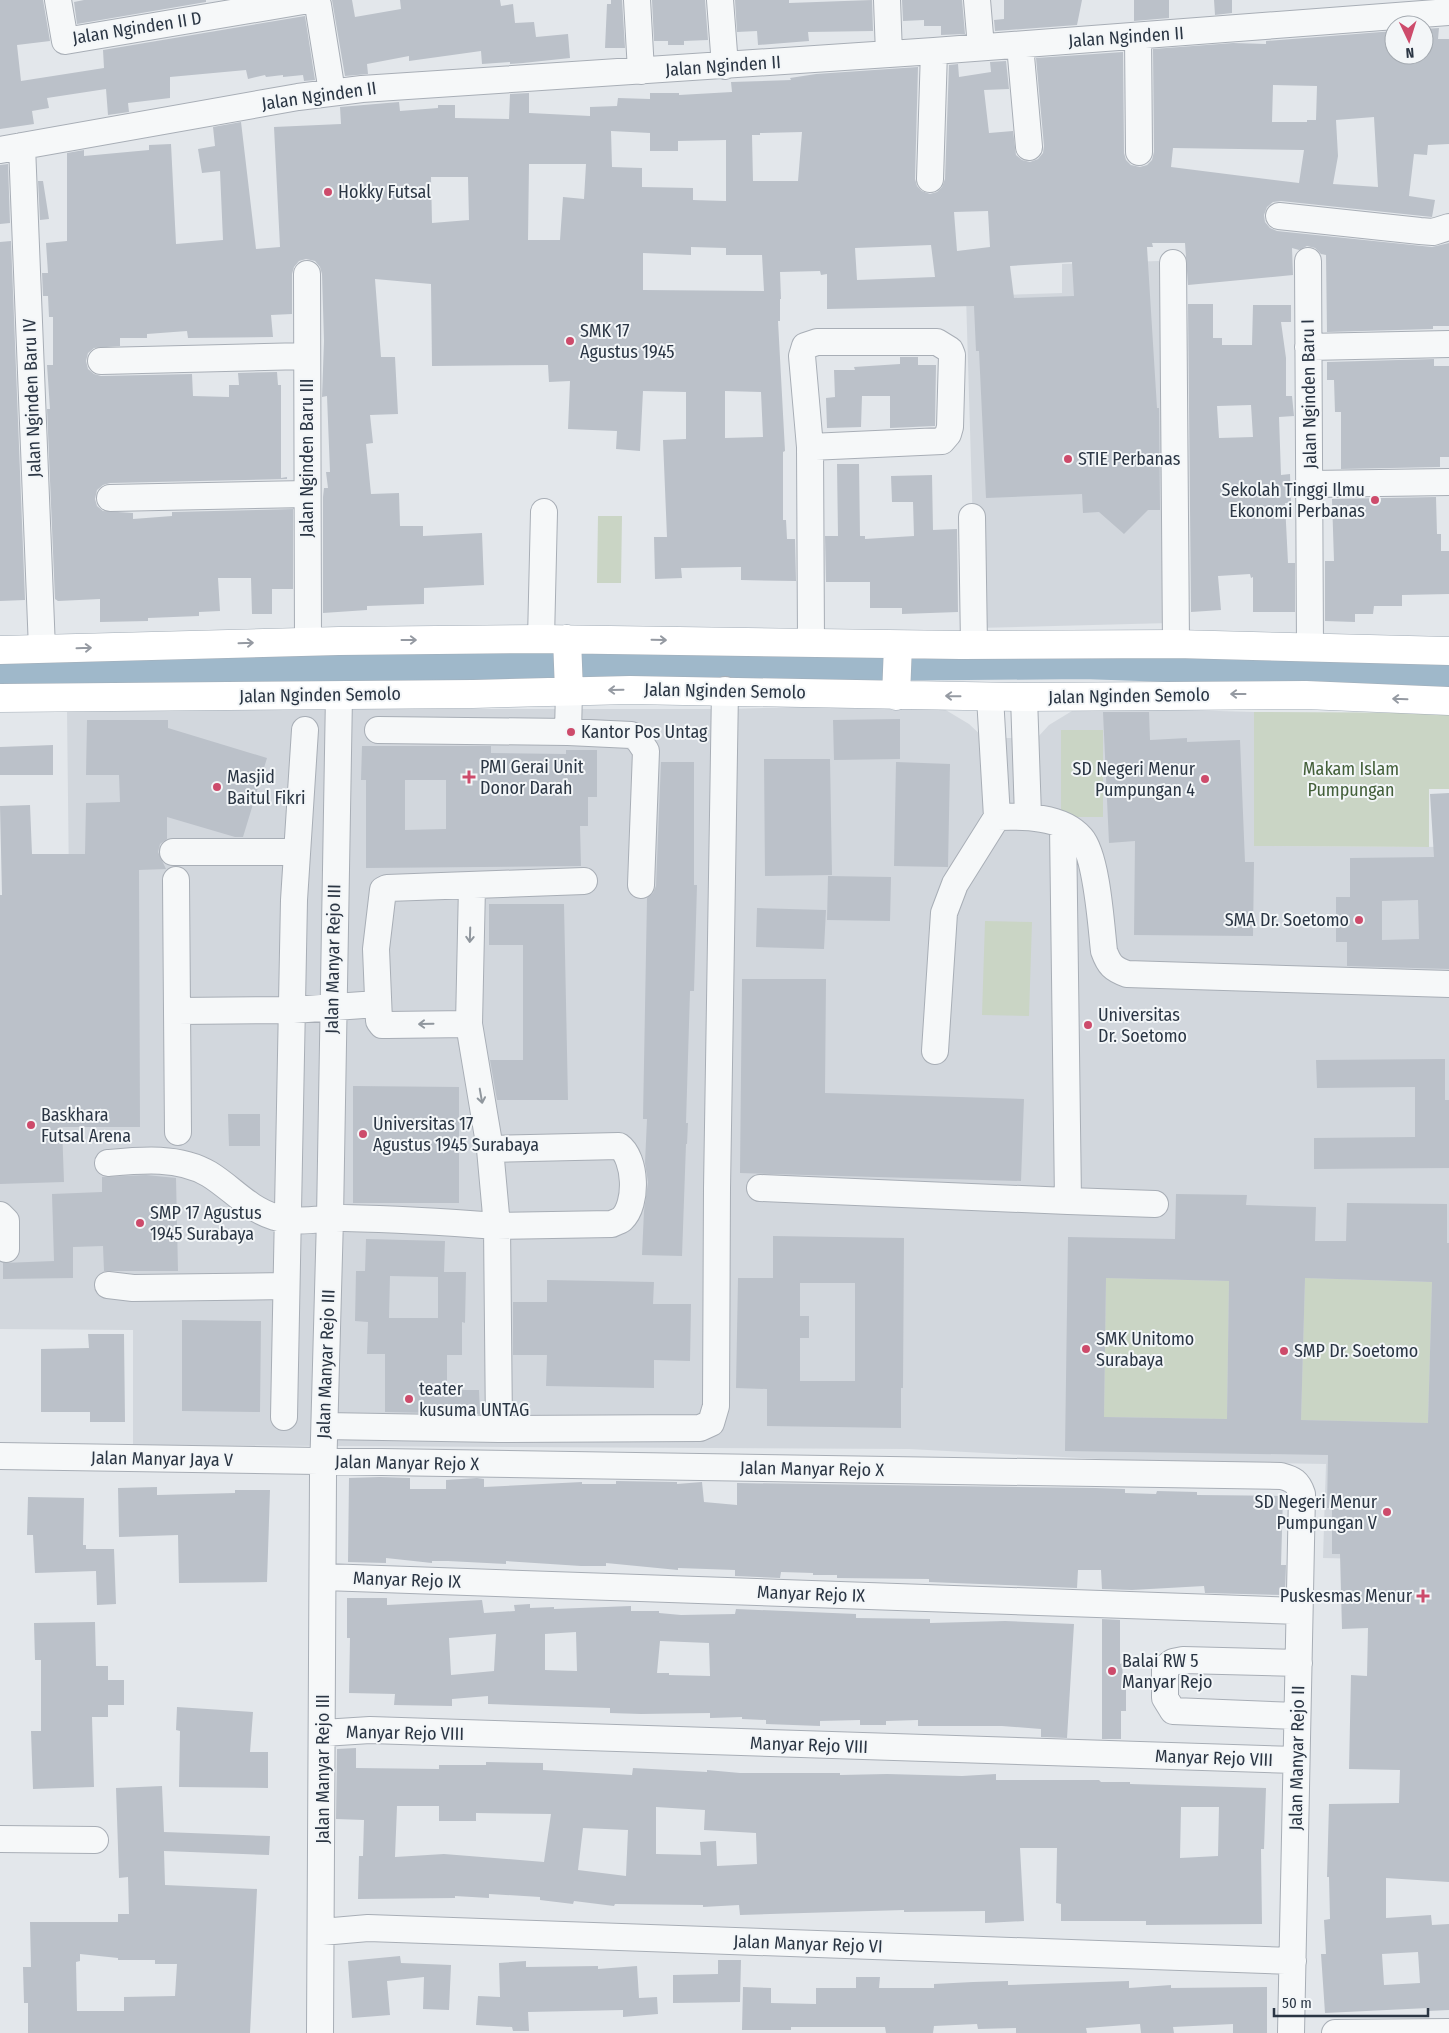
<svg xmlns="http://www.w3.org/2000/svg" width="1449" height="2033" font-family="'Fira Sans Condensed',sans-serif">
	<rect width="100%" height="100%" fill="#e3e7eb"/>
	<!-- built -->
	<path fill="#d2d7dd" d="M1159 261 1170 623 976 628 966 296 1062 293V264Z
		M934 703 969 724 984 738H1037L1049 725 1072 711 1149 709 1254 712V846L1449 847V1561L1323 1558 1326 1464 1119 1460 909 1449 133 1445V1330L0 1329V1064H71L67 709H730Z"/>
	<!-- green -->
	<path fill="#cad5c5" d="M598 516H622L621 583H597Z
		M1254 712 1449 713V789H1429V847L1254 846Z
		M1061 730H1103V817H1061Z
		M985 921 1032 922 1029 1016 982 1015Z
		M1106 1278 1229 1281 1227 1419 1104 1417Z
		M1305 1278 1432 1282 1428 1423 1301 1420Z"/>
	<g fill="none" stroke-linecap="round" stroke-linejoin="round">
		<!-- river -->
		<path stroke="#9fb8ca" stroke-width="38" d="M0 669H168L549 660 760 663 1084 660 1449 673"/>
	</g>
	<!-- building -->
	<path fill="#bbc1c9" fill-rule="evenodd" d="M0 0H43L50 41 17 45 21 81 104 68 103 50 305 16 315 80 304 81 303 75 283 77V75L266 77 265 75 248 79 246 70 170 77V98L128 103 129 112 108 115 106 89 47 98 49 108 32 111 34 124 0 129Z
		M84 0H206V2L77 24 74 2Z
		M332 0H352L355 17 401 9 400 0H500L501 6 513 4 515 23 534 22 536 37 568 34 570 58 523 63 510 64V62L482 64 481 51 409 61V56L367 64 368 74 345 76Z
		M611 0H622L625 48H605L607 4H611Z
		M652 0H705L708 40 684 41V45H668V41H654Z
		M735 0H789V3L872 0 873 31 808 32 809 41 758 45 757 31 737 32Z
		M902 0H962L965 34 941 35V26H924V20L903 21Z
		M1004 0H1082L1077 25 995 31 994 20 1004 19Z
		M1134 0H1169V18L1134 21Z
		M1214 0H1232V13L1215 15Z
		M1439 28 1438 39H1449V144L1428 145 1427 155 1414 154 1409 196 1435 200 1432 217 1281 201 1273 202 1267 207 1264 215 1265 222 1270 228 1277 231 1432 247 1449 243V326H1433V329L1327 332 1326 255 1321 254 1315 248 1307 246 1299 250 1292 248 1293 275 1188 285 1185 243H1152L1153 247H1147L1157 408H1159L1160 510H1148L1124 534 1099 512 1083 513 1082 494 986 498 979 351H976L974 306 827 309V274L821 275 820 271 780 272 781 299H780V321H778L785 451 783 452V520H786L787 539H795L796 581 741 580V567L681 568 682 578 655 579 654 537H667L663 440 686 439V392L643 391 640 451 616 449 617 431 568 429 570 381 549 382 548 365 432 366 431 284 375 279 381 357H395L398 414 370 415 373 443 366 444 371 494 399 493 400 526H423V536L482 533 484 585 424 588V604L367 606V610L323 613V497L324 488H328L326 472H330L327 396 322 397 324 341 322 274 320 267 315 261 306 259 299 261 294 267 292 274V314L271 315 273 337 188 338 187 331 147 334V338H120V346L94 348 88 353 86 361 88 369 94 374 101 376 192 374 193 396 229 397V385H239L238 373 277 372 278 385H281V478L287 477V479L110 483 103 485 97 490 95 499 97 506 103 511 133 513V519L172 516V512L293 509V589H272V614H252L251 578H218L220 611 199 612V616L148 618V621L100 622V599L58 601 55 599 47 409H50L47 365H53V317H49L48 296H43L42 273H48L46 243 67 241V153L84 150V156L149 150V145L171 144 176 244 223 240 220 171 202 173 198 149 215 146 213 127 241 122 256 249 280 247 274 127 341 124 340 107 399 102 400 111 438 108V105H455V118L509 119 510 94 529 93V113L590 116V107L617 106 618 98 650 99V93H679V95L732 92 731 82 791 80 790 78 816 74 918 67 915 179 917 186 922 191 930 194 937 192 942 187 945 179 949 65 958 64 959 77 991 72 990 62 1006 61 1009 89 984 90 989 133 1013 131 1016 155 1022 160 1030 162 1038 159 1043 153 1044 146 1036 58 1123 52 1124 153 1126 160 1131 165 1140 167 1147 165 1152 160 1154 152 1153 49 1233 43 1266 44V41L1394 31V55H1424V29ZM1273 85 1317 86 1316 120H1307V122H1272ZM1374 117 1378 187 1333 184 1338 156 1336 120ZM611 131 650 133V151H678V141L726 140V201L693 200V188L642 187V168L612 167ZM802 132 798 181H753L752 135H760V133ZM1173 148 1304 150 1299 183 1171 167ZM529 164H586L584 199 563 197 560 240H528ZM431 177H468L469 220 432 223ZM988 211 990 247 957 251 954 212ZM931 245 935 277 857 280 855 248ZM691 247 726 248V255H762L764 291 643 290V253L691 255ZM1072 262 1074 296 1014 298 1010 266ZM725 391 761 392 763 437 725 438Z
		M8 164 10 223 0 224V165Z
		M38 181H43L49 219 40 220Z
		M11 241 25 600 0 601V242Z
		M1188 304H1213V338H1222V345H1252L1253 305H1291V322H1281L1286 358V396H1292L1294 416 1279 417 1281 475 1290 474 1291 503H1285L1288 563H1295V612H1253V577L1251 578 1250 574 1218 576 1221 610 1191 612ZM1251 405 1253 437 1219 438 1217 406Z
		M900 357H918V365H936L935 426 890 428V396H862L861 427 827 428 826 398 835 397 834 370H855L854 367 900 364Z
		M1434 359V366H1449V457H1440V467L1341 469V412H1335L1334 380H1327V362Z
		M837 464H859L860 536H865V539L914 536 913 502H892L891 476 932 475 933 530 957 529 958 612 902 614V608H870V582H826L825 536H838Z
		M1436 497 1437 534H1441V551H1449V594L1402 595V606H1374L1373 614H1355V622L1325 621V561H1334L1332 499Z
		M1103 712H1149L1150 740 1187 738V742L1240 740 1245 862H1254L1253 936 1134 935 1135 841 1109 843Z
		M900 719V759L834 760 833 720Z
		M87 720H168V728L267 758 243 837H235L167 817V839L160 844 158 852 166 869 139 870 140 1127H62L64 1182 0 1184V895H2L0 806 30 805 32 854H85L86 803 120 802 119 775H86Z
		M53 745V775H0V747Z
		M362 746H491V753L566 754V750H597V797H588V826H580L581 866 366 868V780H361ZM405 780H446V829L405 830Z
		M764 759H830L832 875 765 876Z
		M661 762H694V885H697L694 991H690L686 1123H688L687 1144H686L682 1256 642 1255 644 1211 648 1182 645 1163 647 1119H643L647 898 653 893 656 886Z
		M896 762 950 764 948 867 894 866Z
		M1449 793V969L1347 966V942H1336V897H1350V858L1434 857 1430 794ZM1418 900 1419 939 1382 940V901Z
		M828 876 891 877 890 921 827 920Z
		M489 904H564L568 1100H497L490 1060H523V945H489Z
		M757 908 826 910 824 949 756 947Z
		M742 979H826L825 1093 1024 1099 1021 1181 740 1173Z
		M1445 1059V1100H1449V1168L1314 1169V1138L1415 1137V1087L1317 1088 1316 1060Z
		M353 1086 459 1087V1203H353Z
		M228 1114H260V1146H229Z
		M146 1175 176 1178 178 1271H104L103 1246 73 1247V1278L3 1279V1263L54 1261 52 1194 102 1192V1177Z
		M1176 1194 1247 1195 1246 1205 1316 1207 1315 1241H1346L1347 1203 1447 1204V1243H1449V1882L1386 1878V1918L1431 1915 1432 1925 1449 1924V2010L1428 2011V2008L1325 2013 1321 1954H1326L1324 1920 1330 1919 1329 1877H1327L1329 1804 1399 1803 1400 1770 1349 1769 1351 1675 1367 1676 1368 1628 1342 1629 1340 1554H1332V1508H1327L1328 1455 1065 1451 1068 1237 1175 1239ZM1106 1278 1229 1281 1227 1419 1104 1417ZM1305 1278 1432 1282 1428 1423 1301 1420ZM1418 1952 1420 1983 1384 1985 1382 1954Z
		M773 1236 904 1238 903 1388H901V1428L767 1426V1389L736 1388 738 1278H773ZM800 1283H855V1381H800V1338H809V1316H800Z
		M366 1239 445 1241 444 1272H466L465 1323 462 1322V1355H447V1390H479L480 1414 385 1412V1354H367L368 1322 355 1321 356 1271H365ZM390 1276 438 1277V1318H389Z
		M547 1280 654 1282 653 1304H691L690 1361 654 1360V1388L546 1386 547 1355H513V1302H547Z
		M182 1320 261 1321 260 1412 182 1411Z
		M88 1334H124L125 1422H90V1412H41V1349L89 1348Z
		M380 1477 410 1478V1489H446V1480L477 1478 484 1479V1487L582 1482V1484H616V1481L677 1482V1484L702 1482 704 1502 737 1505V1483L1095 1488 1125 1489V1493L1156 1494 1157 1491 1197 1492V1495L1283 1496 1281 1565H1286L1285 1595 1205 1593 1204 1586 1132 1590 1102 1589 1101 1570H1078L1077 1588 929 1582V1579L837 1578V1575H813V1573L781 1572 780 1578 735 1576V1570L678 1568V1570L606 1563V1566H581L506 1561V1564L448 1561H432V1563L386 1558V1563L348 1562 349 1478Z
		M157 1487V1495L235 1493V1490H270L267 1582 179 1583 178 1535 119 1537 118 1488Z
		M28 1497 84 1498 83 1545H86V1549H114L116 1604 97 1605 96 1571 35 1573 33 1535H27Z
		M347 1598H387V1605L482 1600 484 1613 515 1611 514 1605 530 1604V1608L554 1607V1609L631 1606V1611H659V1613L681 1615 735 1614 736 1609 856 1614V1618L930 1619V1623L1005 1621 1074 1624 1067 1738 1041 1737V1729L1002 1726H918V1720L886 1721V1725H860V1720L820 1721V1726L766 1724V1720L742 1719V1717L710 1718V1713L641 1714 610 1713V1708L488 1704V1696L452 1699V1706L394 1705 395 1694 349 1693 350 1638H347ZM576 1632 577 1671 545 1670V1634ZM496 1634 494 1671 451 1675 449 1638ZM660 1641 709 1643 710 1676 669 1675V1673H657Z
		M1102 1619 1120 1620V1664L1122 1663 1123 1679H1126V1711H1121V1739H1102Z
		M95 1622 96 1666H108V1680H124V1705H108V1717H92L94 1787 33 1789 31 1731H41V1660H35L34 1623Z
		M177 1707 253 1712 250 1752H268V1788L179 1787 180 1731 176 1730Z
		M356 1748V1768L439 1769V1765H486V1762L543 1763V1770L632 1775 633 1768 707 1772V1770L740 1773H840V1775L887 1774 962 1776 996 1774V1780H1099L1101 1782H1130V1784L1266 1788 1264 1849H1261L1262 1924 1146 1925V1921H1061V1904L1056 1903 1057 1848H1020L1024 1921 985 1923V1911L904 1912V1910L740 1915 739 1905 703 1907V1905L615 1904 614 1906 574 1901 573 1904 540 1900V1897L489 1894V1898L455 1896V1898L358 1899 359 1856H363L364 1820 336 1819 337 1749ZM397 1806H439V1821H476V1813L551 1814 544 1862 444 1854 395 1857ZM656 1807 705 1810 704 1830 756 1833 757 1864 717 1866 716 1841 700 1842 701 1855 656 1854ZM1181 1807H1219L1218 1856 1180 1858ZM583 1828 628 1830 626 1876 578 1870Z
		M162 1786 164 1832 270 1836 269 1855 164 1851 165 1885 257 1889 250 2033H28V2003H24L23 1967H31L30 1922H118V1914H129L128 1877 119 1878 116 1788ZM80 1954 118 1958V1960H155V1964H177L175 1996 124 1997V2011H77L76 1962 80 1961Z
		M400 1956 401 1963 451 1965 449 2010 423 2009 424 1977 387 1981 390 2015 352 2018 348 1961Z
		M718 1960H741L740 2002 673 2003V1975L718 1974Z
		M526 1961V1967L598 1966V1969L637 1966 639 1998 657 1997 658 2014 623 2017V2010L528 2012 529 2031H513L512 2027 476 2025 478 1996 500 1997 499 1963Z
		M856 1977H880L879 1988H934V1984L973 1982 1008 1981V1985L1129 1981V1988L1171 1985V1988L1267 1987V2033H1233V2024L1173 2027 1174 2033H1141L1140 2024 1086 2028 1087 2033H1016V2028L978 2029 977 2024 934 2026 933 2033H886L885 2027H791V2030H742L743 1987 771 1988V2003L816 2004V1988H856Z"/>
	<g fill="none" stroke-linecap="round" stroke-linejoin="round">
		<!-- minor casing -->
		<g stroke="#a8aeb6" stroke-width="28">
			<path id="minor" d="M58 0 65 41 309 0
				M313 0 318 5 332 92
				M637 0 641 71
				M720 0 725 66
				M887 0 889 54
				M977 0 981 47
				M1138 36 1139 152
				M1020 45 1029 147
				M22 146 42 649
				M0 150 298 97 362 89 934 51 1449 12
				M930 179 934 51
				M1279 216 1420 231 1433 232 1449 227
				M1308 261 1310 647
				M1173 263 1176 644
				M307 274 308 642
				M1308 347 1449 344
				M101 361 306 356
				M810 447 942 441 948 434 950 427 952 355 950 350 937 342H817L805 346 802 356 810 447 811 642
				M1311 484 1449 482
				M110 498 307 494
				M972 517 974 645
				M541 639 544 512
				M990 697 997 817
				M1024 697 1028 816
				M378 730 568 732 631 735 638 739 646 751 641 885
				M568 732 569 691
				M173 852H297
				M176 880 177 1011
				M472 886 469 1024 490 1149 497 1226 612 1224C615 1222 620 1221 622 1219 638 1204 636 1158 619 1146L490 1149
				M469 1024 387 1025H382L379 1021 376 949 383 890 387 888 584 881
				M935 1051 944 913 955 884 997 817C1023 816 1062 816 1081 838 1097 856 1101 925 1104 951 1109 965 1113 969 1127 974L1449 984
				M178 1132 177 1011 293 1010 377 1004
				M108 1163C140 1160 179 1156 209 1174 232 1188 248 1209 275 1217 296 1224 322 1218 344 1218 395 1219 446 1222 497 1226L499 1429 700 1428 711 1423 716 1406 717 1189 725 690
				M760 1188 1068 1201 1063 826
				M1068 1201 1155 1204
				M0 1215 6 1221V1249
				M108 1285 133 1288 286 1286
				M284 1417 294 900 305 730
				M325 1426 499 1429
				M0 1456 1281 1476C1293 1479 1298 1482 1302 1494L1291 2033
				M324 1577 1299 1611
				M1297 1716 1173 1711 1165 1698V1668L1173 1662 1183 1660 1299 1663
				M323 1733 370 1730 1296 1760
				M0 1839 95 1840
				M322 1932 368 1928 1293 1961
				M320 2033 323 1475 330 1218 339 695
				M1335 2033 1449 2032"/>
		</g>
		<!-- major casing -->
		<g stroke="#a3adb7" stroke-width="29">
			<path id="major" d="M567 639 569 691
				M0 650 339 641 541 639 961 645 1176 644 1449 651
				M896 696 898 645
				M0 698 473 694 630 690 1024 697 1306 695 1449 701"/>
		</g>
		<!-- minor -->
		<use href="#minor" stroke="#f6f8f9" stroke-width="26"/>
		<!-- major -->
		<use href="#major" stroke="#fff" stroke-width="28"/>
	</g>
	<!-- one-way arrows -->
	<defs><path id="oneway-shaft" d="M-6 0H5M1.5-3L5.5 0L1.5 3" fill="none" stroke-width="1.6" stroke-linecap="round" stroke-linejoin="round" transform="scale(1.25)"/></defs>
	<g stroke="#959aa2">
		<use href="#oneway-shaft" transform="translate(409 640)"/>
		<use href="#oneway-shaft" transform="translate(659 640) rotate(1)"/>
		<use href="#oneway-shaft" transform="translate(246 643) rotate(-2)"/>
		<use href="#oneway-shaft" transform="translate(84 648) rotate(-2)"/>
		<use href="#oneway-shaft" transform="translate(616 690) rotate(179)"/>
		<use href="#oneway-shaft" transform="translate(1238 694) rotate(-180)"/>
		<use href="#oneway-shaft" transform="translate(953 696) rotate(-179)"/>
		<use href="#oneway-shaft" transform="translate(1400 699) rotate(-178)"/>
	</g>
	<g stroke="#90979e">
		<use href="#oneway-shaft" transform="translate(470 935) rotate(92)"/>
		<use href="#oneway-shaft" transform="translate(426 1024) rotate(179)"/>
		<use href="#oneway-shaft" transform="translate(481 1096) rotate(80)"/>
	</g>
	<!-- markers -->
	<g fill="#cd4b6b" stroke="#f3f6f8" stroke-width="2">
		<circle cx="328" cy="192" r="5"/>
		<circle cx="570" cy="341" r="5"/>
		<circle cx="1068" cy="459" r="5"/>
		<circle cx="1375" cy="500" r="5"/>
		<circle cx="571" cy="732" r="5"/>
		<path d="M466.5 769.5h5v5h5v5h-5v5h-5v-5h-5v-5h5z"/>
		<circle cx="1205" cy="779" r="5"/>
		<circle cx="217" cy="787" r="5"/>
		<circle cx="1359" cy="920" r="5"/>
		<circle cx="1088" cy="1025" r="5"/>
		<circle cx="31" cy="1125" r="5"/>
		<circle cx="363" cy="1134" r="5"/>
		<circle cx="140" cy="1223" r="5"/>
		<circle cx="1086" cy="1349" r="5"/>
		<circle cx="1284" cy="1351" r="5"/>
		<circle cx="409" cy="1399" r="5"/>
		<circle cx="1387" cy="1512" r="5"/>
		<path d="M1420.5 1588.5h5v5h5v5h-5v5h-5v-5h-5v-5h5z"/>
		<circle cx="1112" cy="1671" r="5"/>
	</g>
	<g text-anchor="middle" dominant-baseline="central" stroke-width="4" stroke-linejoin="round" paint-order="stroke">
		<!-- street labels -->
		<g font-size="18" fill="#2b3644" stroke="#f3f6f8">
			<text transform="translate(137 28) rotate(-9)">Jalan Nginden II D</text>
			<text transform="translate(1126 37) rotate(-4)">Jalan Nginden II</text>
			<text transform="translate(723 66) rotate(-4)">Jalan Nginden II</text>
			<text transform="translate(319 96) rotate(-8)">Jalan Nginden II</text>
			<text transform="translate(1309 394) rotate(-91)">Jalan Nginden Baru I</text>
			<text transform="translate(32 398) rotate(-92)">Jalan Nginden Baru IV</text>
			<text transform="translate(307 458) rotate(-90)">Jalan Nginden Baru III</text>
			<text transform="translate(725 691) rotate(1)">Jalan Nginden Semolo</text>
			<text transform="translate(320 695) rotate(-1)">Jalan Nginden Semolo</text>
			<text transform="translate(1129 696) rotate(-1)">Jalan Nginden Semolo</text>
			<text transform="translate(333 959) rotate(-89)">Jalan Manyar Rejo III</text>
			<text transform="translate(326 1364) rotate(-88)">Jalan Manyar Rejo III</text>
			<text transform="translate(162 1459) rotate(1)">Jalan Manyar Jaya V</text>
			<text transform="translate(407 1463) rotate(1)">Jalan Manyar Rejo X</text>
			<text transform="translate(812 1469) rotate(1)">Jalan Manyar Rejo X</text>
			<text transform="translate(407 1580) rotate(2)">Manyar Rejo IX</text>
			<text transform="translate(811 1594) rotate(2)">Manyar Rejo IX</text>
			<text transform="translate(405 1733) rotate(1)">Manyar Rejo VIII</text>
			<text transform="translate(809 1745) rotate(2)">Manyar Rejo VIII</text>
			<text transform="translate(1214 1758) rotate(2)">Manyar Rejo VIII</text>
			<text transform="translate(1297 1758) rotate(-89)">Jalan Manyar Rejo II</text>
			<text transform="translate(323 1769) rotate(-90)">Jalan Manyar Rejo III</text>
			<text transform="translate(808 1944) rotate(2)">Jalan Manyar Rejo VI</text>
		</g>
		<!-- poi labels -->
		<g font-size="18" fill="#2b3644" stroke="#f3f6f8" text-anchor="start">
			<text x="338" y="192">Hokky Futsal</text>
			<text x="580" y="331">SMK 17<tspan x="580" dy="21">Agustus 1945</tspan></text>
			<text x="1078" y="459">STIE Perbanas</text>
			<text x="1365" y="490" text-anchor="end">Sekolah Tinggi Ilmu<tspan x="1365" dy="21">Ekonomi Perbanas</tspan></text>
			<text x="581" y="732">Kantor Pos Untag</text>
			<text x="480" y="767">PMI Gerai Unit<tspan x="480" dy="21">Donor Darah</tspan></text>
			<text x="1195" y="769" text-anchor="end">SD Negeri Menur<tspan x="1195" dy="21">Pumpungan 4</tspan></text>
			<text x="227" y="777">Masjid<tspan x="227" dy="21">Baitul Fikri</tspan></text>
			<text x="1349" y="920" text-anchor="end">SMA Dr. Soetomo</text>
			<text x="1098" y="1015">Universitas<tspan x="1098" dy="21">Dr. Soetomo</tspan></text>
			<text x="41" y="1115">Baskhara<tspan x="41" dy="21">Futsal Arena</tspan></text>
			<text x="373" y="1124">Universitas 17<tspan x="373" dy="21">Agustus 1945 Surabaya</tspan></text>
			<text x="150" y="1213">SMP 17 Agustus<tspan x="150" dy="21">1945 Surabaya</tspan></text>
			<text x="1096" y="1339">SMK Unitomo<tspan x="1096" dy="21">Surabaya</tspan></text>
			<text x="1294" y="1351">SMP Dr. Soetomo</text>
			<text x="419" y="1389">teater<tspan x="419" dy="21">kusuma UNTAG</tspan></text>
			<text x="1377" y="1502" text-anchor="end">SD Negeri Menur<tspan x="1377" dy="21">Pumpungan V</tspan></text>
			<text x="1412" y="1596" text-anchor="end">Puskesmas Menur</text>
			<text x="1122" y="1661">Balai RW 5<tspan x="1122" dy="21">Manyar Rejo</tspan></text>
		</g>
		<!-- park labels -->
		<g font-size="18" fill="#435f39" stroke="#f3f6f8">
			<text x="1351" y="769">Makam Islam<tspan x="1351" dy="21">Pumpungan</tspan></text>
		</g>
	</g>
	<!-- north arrow -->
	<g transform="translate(1409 40) rotate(176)"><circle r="24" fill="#f3f6f8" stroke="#a3a9b0"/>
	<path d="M0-4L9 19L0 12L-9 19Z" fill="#cd4b6b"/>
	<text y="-8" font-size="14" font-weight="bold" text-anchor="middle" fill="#2b3644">N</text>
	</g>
	<!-- scale -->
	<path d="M1274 2008v8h154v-8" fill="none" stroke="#2b3644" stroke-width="2.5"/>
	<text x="1282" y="2008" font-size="15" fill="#2b3644" stroke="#f3f6f8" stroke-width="4" paint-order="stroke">50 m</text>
</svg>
